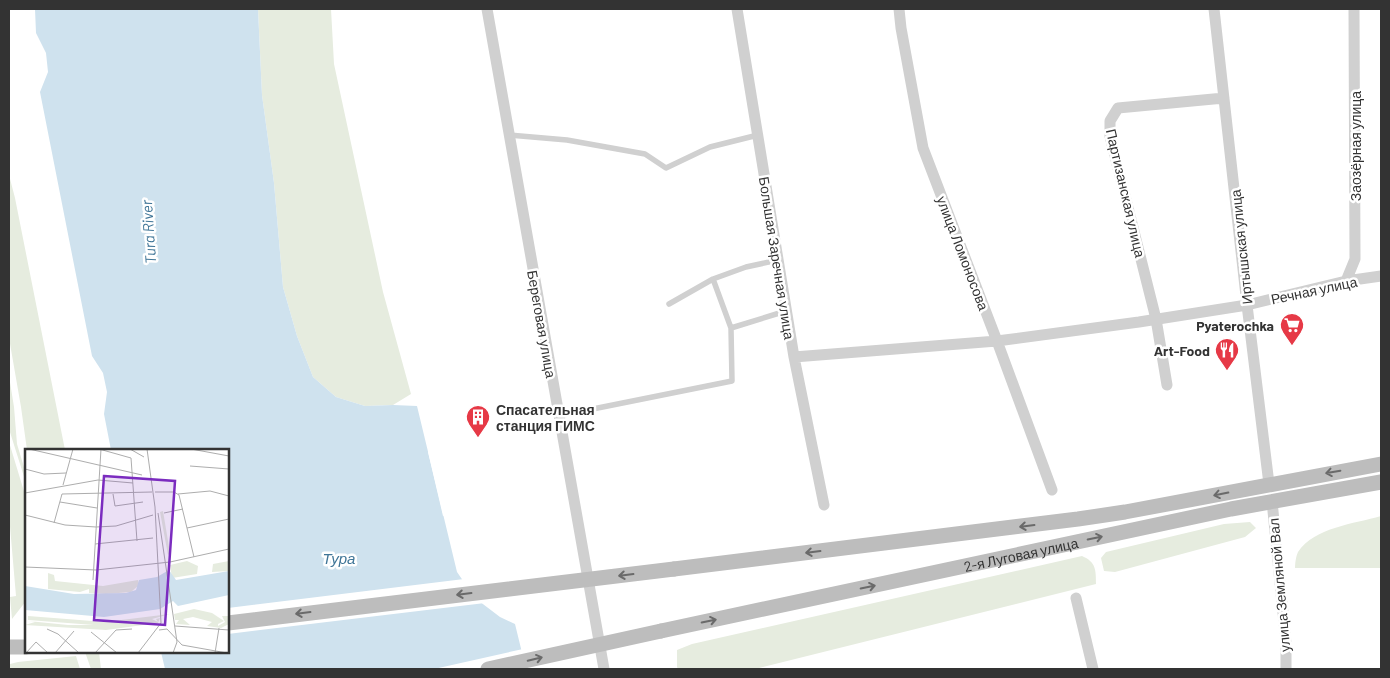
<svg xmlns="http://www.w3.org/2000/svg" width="1390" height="678" font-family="Barlow,sans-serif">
	<rect width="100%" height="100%" fill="#fff"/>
	<!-- green -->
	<path fill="#e6ecdf" d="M258 9H331L334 64 383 292 411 394 393 405 365 406 336 397 313 377 297 336 283 287 274 183 262 95Z
		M9 175 15 198 65 450H27L21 407 9 338Z
		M9 376 14 407 17 444 26 474V483L9 429Z
		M9 442 26 498V601L12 619 10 597 16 596 9 515Z
		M1381 516V568H1295C1295 563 1296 556 1298 552 1315 527 1354 524 1381 516Z
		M1250 522 1256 528 1245 537 1115 572 1104 571 1101 558 1106 552 1224 524Z
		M1082 556C1096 562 1096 570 1096 584L755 669H678L677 667V650L692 644Z
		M85 652H99L101 669H91Z
		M76 656 80 669H9L10 664 18 662Z"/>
	<!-- water -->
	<path fill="#cfe2ee" d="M35 9H258L262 95 274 183 283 287 297 336 313 377 336 397 365 406 393 405 417 406 457 572 475 598 500 617 515 624 526 669H165L161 652H228V450H111L104 414 107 392 103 373 92 356 40 92 48 72 46 53 36 33Z"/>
	<!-- pier -->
	<path fill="#fff" d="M428 452H430L446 515 443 516Z
		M464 579 477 596 485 603 228 634V608Z
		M523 649 528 669H434Z"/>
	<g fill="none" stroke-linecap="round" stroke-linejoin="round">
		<!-- lane -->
		<path stroke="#d0d0d0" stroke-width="5.5" d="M509 135 567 140 645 154 666 168 710 147 758 135
			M669 304 713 279 746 267 778 260
			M731 328 786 311
			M558 416 732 381 731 328 713 279"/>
		<!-- street -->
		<path stroke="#d0d0d0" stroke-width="11" d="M487 9 604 669
			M737 9 794 357 824 505
			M899 9 901 28 923 148 997 341 1052 490
			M1214 9 1247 305 1269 484
			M1346 281 1355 259 1354 9
			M794 357 997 341 1139 322 1247 305 1346 281 1381 276
			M1167 385 1156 319 1110 136V121L1118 108 1224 98
			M1272 501 1286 643V669
			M1076 598 1093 669"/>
		<!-- secondary -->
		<g stroke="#bdbdbd" stroke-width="15">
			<path d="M674 569 1078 519 1125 512 1381 464"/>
			<path id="s1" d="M661 631 1231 509 1381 482"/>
			<path d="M9 647H26"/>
		</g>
		<!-- secondary-bridge -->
		<path stroke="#bdbdbd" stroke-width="15" d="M228 623 674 569
			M488 669 661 631"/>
	</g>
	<!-- one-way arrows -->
	<defs><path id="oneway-shaft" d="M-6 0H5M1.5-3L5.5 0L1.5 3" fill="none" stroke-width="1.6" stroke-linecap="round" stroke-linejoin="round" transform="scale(1.25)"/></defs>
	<g stroke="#6a6a6a">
		<use href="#oneway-shaft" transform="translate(1333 472) rotate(170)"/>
		<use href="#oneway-shaft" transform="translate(1221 494) rotate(169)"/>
		<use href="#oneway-shaft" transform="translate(1027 526) rotate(173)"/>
		<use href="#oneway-shaft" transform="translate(1095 538) rotate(-12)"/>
		<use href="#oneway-shaft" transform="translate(813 552) rotate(173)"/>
		<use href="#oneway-shaft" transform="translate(626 575) rotate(173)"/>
		<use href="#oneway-shaft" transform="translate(868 587) rotate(-12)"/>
		<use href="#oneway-shaft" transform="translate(464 594) rotate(173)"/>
		<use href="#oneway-shaft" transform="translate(303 613) rotate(173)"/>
		<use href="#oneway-shaft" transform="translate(709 621) rotate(-12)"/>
		<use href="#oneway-shaft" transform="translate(535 659) rotate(-13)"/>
	</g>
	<!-- icons -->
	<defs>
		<g id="supermarket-pin" transform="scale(1.25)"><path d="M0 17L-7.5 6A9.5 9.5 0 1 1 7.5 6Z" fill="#e63946" stroke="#fff"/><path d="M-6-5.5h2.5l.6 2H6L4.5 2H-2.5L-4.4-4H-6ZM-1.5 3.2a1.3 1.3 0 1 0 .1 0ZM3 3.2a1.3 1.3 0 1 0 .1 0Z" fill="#fff"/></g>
		<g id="restaurant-pin" transform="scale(1.25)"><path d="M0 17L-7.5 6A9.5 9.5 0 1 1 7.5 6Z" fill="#e63946" stroke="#fff"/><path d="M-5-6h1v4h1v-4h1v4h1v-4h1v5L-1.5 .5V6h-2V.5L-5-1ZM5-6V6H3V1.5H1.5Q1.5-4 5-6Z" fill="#fff"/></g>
		<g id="building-pin" transform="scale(1.25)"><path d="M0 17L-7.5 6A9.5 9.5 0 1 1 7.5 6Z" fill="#e63946" stroke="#fff"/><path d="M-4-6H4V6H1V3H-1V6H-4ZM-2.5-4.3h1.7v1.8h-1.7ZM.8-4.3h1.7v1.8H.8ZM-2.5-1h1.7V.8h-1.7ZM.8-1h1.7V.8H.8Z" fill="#fff"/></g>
	</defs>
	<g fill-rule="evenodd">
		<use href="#supermarket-pin" x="1292" y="325"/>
		<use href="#restaurant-pin" x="1227" y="350"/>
		<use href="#building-pin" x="478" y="417"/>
	</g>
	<g text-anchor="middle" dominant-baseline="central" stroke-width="5" stroke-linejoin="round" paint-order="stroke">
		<!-- street labels -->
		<g font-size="14" fill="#333" stroke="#fff">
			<text transform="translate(1355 146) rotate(-90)">Заозёрная улица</text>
			<text transform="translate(1126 193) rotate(77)">Партизанская улица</text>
			<text transform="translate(1241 247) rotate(-96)">Иртышская улица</text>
			<text transform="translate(963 253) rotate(69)">улица Ломоносова</text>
			<text transform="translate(777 258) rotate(81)">Большая Заречная улица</text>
			<text transform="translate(1314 290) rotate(-12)">Речная улица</text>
			<text transform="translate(542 324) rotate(80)">Береговая улица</text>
			<text stroke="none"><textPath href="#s1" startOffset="368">2-я Луговая улица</textPath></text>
			<text transform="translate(1279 585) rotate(-95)">улица Земляной Вал</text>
		</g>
		<!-- poi labels -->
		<g font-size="14" font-weight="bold" fill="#333" stroke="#fff" text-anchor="end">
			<text x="1274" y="325">Pyaterochka</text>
			<text x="1210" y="350">Art-Food</text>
			<text x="496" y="409" text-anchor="start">Спасательная<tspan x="496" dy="16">станция ГИМС</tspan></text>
		</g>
		<!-- water labels -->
		<g font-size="15" font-style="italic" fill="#3f7597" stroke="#fff">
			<text transform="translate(148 232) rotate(-94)">Tura River</text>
			<text x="339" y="558">Тура</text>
		</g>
	</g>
	<!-- overview -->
	<g transform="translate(25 449)">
		<rect width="204" height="204" fill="#fff"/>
		<path d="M138 62 145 104 143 106 135 63ZM162 112 173 117 172 125 147 129 145 116ZM204 112V122L187 123 188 115ZM23 124 29 126 30 132 78 137 113 131 114 136 106 143 81 145 64 144V140L55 143 23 140ZM169 160 187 164 199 172 193 175V177L200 173 197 167H204V175L196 179 182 177 187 173 168 168 158 170 165 176 151 175 154 171H150L149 165ZM145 165 127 170 133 173 131 170 135 169 133 174 81 181 0 176 10 173 3 172 43 176H69L3 171V167L80 173Z" fill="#e6ecdf"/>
		<path d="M144 121 151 131 204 122V146L153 157 148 152 135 160 79 168 0 161V137L49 145 101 144 111 141 114 131 132 128Z" fill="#cfe2ee"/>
		<path fill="none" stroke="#adadad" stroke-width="1" d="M4 0 117 26M74 0 106 9 112 92M105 0 119 8M166 0 204 7M165 17 204 20M0 20 19 25 41 24M38 36 48 0M130 43H149L154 46 169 108M0 44 73 31 108 34M88 45 90 57 118 53M153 45 185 42 204 47M35 53 72 59M133 64 152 193 148 204M139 64 158 60M0 66 40 76 71 78 91 77 128 66M29 74 37 45 127 43M162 79 204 70M70 95 128 89M0 118 71 121 145 113 204 100M68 131 76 0M150 177 204 181M22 180 33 185 54 204M134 181 142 180 157 196 202 204M66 183 92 204M1 204 11 193 23 204M30 204 49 182M70 204 91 181 107 180M113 204 136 174 130 58 122 0M190 204 194 179"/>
		<path fill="#7b2cbf" fill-opacity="0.15" stroke="#7b2cbf" stroke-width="2.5" d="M79 27 150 32 140 176 69 171Z"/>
		<rect width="204" height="204" fill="none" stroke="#333" stroke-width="2.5"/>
	</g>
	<!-- border -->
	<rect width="1390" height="678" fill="none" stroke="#333333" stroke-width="20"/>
</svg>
